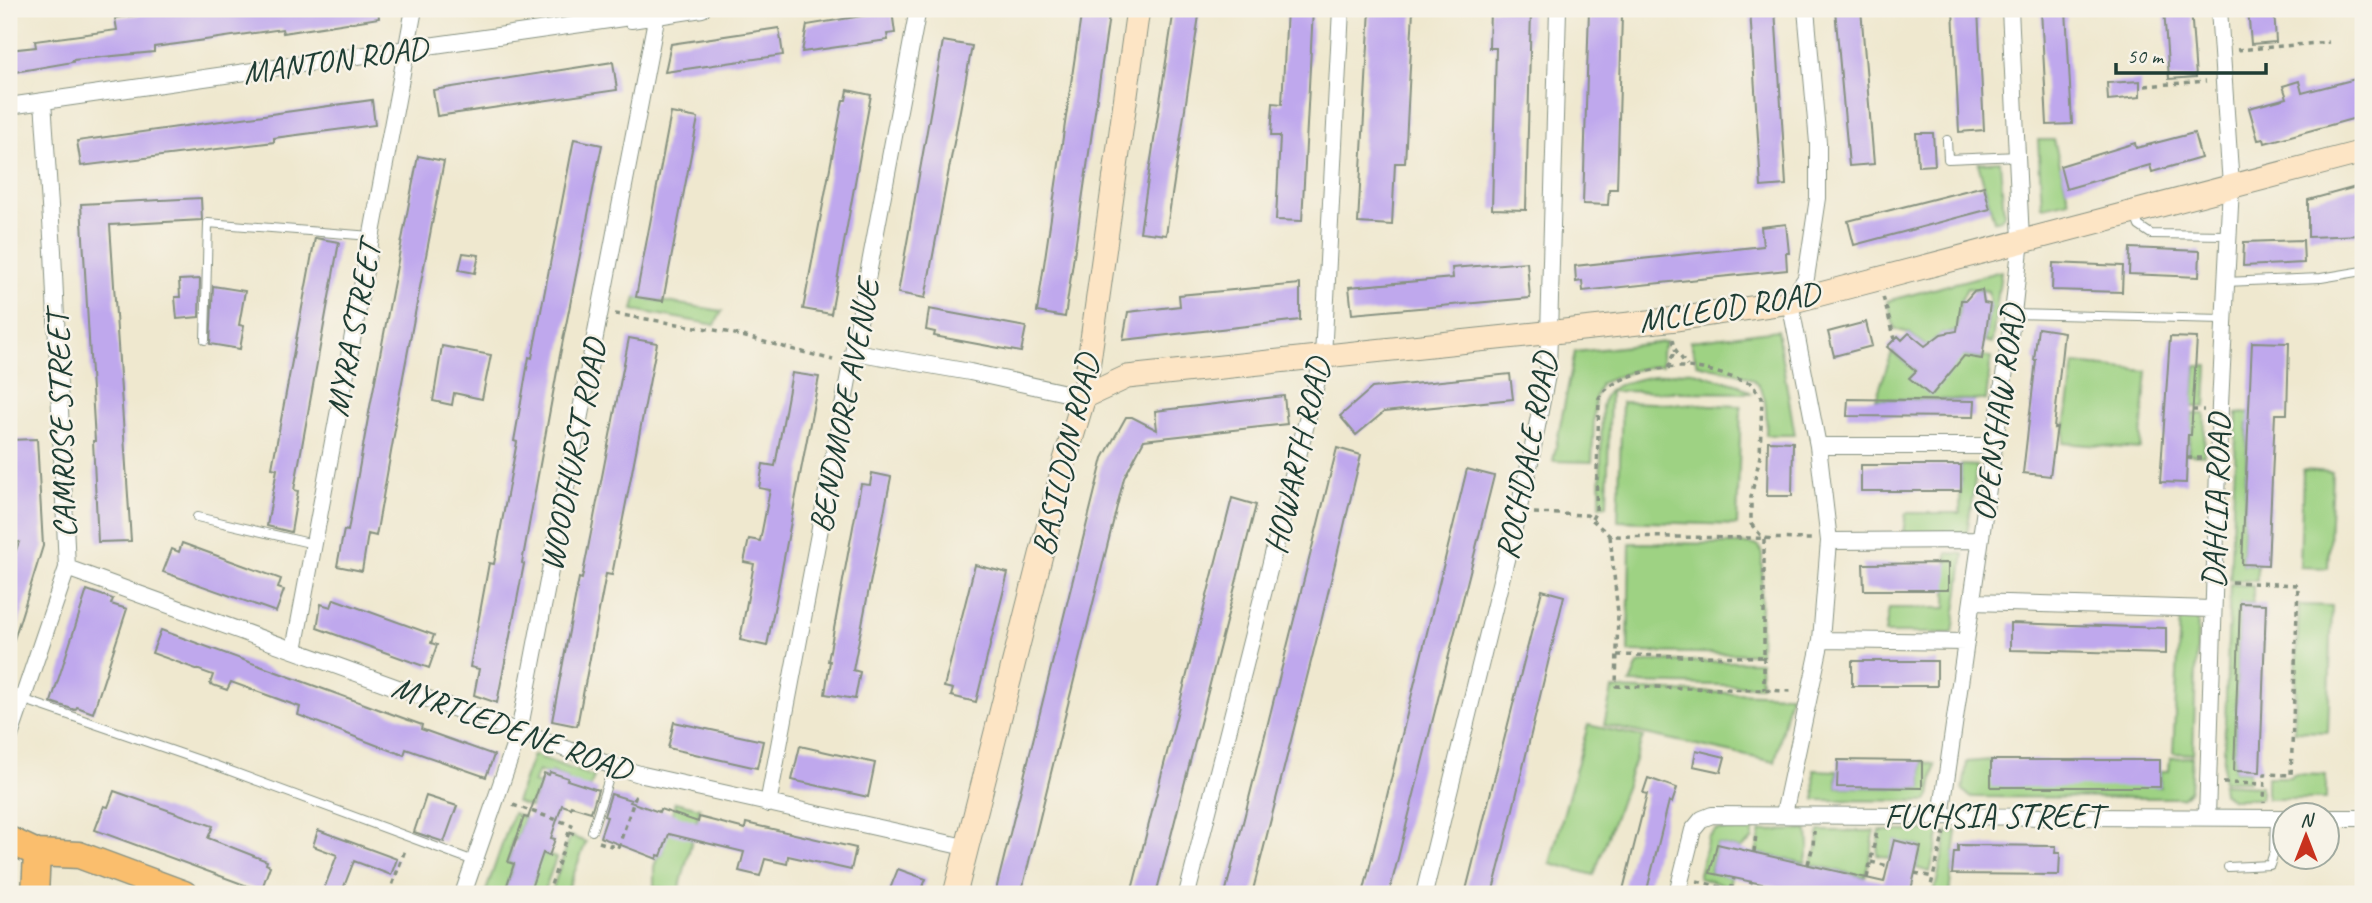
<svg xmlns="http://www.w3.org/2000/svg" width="2372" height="903" font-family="Caveat,sans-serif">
	<rect width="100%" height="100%" fill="#f7f3e8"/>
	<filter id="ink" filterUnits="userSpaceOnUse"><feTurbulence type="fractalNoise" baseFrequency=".0143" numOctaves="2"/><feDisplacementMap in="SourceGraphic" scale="14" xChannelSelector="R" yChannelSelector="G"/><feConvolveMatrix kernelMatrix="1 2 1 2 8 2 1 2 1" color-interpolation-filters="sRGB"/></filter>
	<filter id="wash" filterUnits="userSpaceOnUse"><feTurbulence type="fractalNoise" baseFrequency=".00686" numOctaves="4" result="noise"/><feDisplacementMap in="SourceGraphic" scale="28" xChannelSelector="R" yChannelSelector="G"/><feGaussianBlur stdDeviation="1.57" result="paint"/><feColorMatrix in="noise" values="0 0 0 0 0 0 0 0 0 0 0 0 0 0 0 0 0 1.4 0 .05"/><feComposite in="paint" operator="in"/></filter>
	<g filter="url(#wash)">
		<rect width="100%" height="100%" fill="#efe8cf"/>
		<!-- green -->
		<path fill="#9ed283" stroke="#5e885c" stroke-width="2" d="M2038 140H2054L2069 201 2044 207 2042 206Z
			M2000 161 2004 215 2001 219 1994 221 1978 163Z
			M2001 271 1992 343 1985 341 1990 304 1988 291 1967 288 1961 300 1957 331 1942 334 1933 340 1932 351 1909 333 1895 329 1887 301Z
			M636 297 722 311 715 325 633 310Z
			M1777 330 1795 435H1766C1769 370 1753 378 1697 364L1690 341Z
			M1666 342 1661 353 1662 365 1635 370 1601 383 1595 398 1592 462 1553 461 1575 352Z
			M1892 352 1916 371 1910 378 1955 355 1982 359 1983 356 1991 357 1986 400 1876 399Z
			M2074 364 2147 371 2140 449 2063 443Z
			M2196 366H2208L2206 407H2192Z
			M1690 371 1739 385 1751 393 1610 391 1607 505 1600 506 1602 406C1604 400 1604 395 1609 391 1622 379 1672 373 1690 371Z
			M1622 402 1741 406 1737 525 1618 521Z
			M2249 413 2260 424H2248L2242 564 2257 565V581L2230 580 2237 414Z
			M2192 414H2205L2204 455 2188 454Z
			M1961 465 1977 466 1967 533H1903L1906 513H1960Z
			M2303 470 2332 472 2328 568 2300 567Z
			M1630 543 1749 544 1759 546 1762 554 1760 654 1628 652Z
			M1947 553 1964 554 1953 633H1885L1889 608H1946Z
			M2230 584 2253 586V603H2240L2234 771 2249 772V781H2223Z
			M2299 605 2332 606 2328 732 2294 731Z
			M2180 617H2198L2193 754 2173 753Z
			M1652 661 1760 662 1761 686 1630 683 1638 664Z
			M1612 689 1790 695 1775 762 1604 725Z
			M1588 725 1643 737 1594 875 1550 863Z
			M533 755 594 777 587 797 566 783 568 778 551 772 549 775 538 771 533 783 540 785 530 807 516 802Z
			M2192 757 2190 790 2182 798 1974 797 1969 796 1963 790 1967 762 1991 760 2160 787V771H2169L2170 758Z
			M1922 761 1935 765 1930 796 1927 801 1815 800 1814 770 1837 771V787L1922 788Z
			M2293 774 2326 775V799H2267V777H2292Z
			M2222 784 2261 786V799H2231L2223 793Z
			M675 802 700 808 679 891 654 887V867L658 855 661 856Z
			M513 813 524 817 516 840 513 839 510 850 512 851 508 862 514 864 504 894H485Z
			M1716 830H1753V839L1740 849 1717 844 1710 872 1731 877 1729 886 1698 878 1708 837Z
			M1808 830 1809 847 1805 863 1756 853 1761 831Z
			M1819 831H1874L1872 849 1865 877 1810 864 1818 847Z
			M1880 831H1940L1930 872 1916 868 1921 847 1895 841 1890 858 1877 855Z
			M1948 831H1957L1949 894H1934Z
			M570 836 586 842 566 894H551Z
			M534 850 556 858 543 894 527 888 530 881H533L536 873Z"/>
		<g id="blocks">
			<!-- building -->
			<path fill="#bfa8ed" d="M154 9H378L379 18 283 33 282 29 177 44 154 47V52L73 60V62L9 73V50L36 47 35 41 117 30 115 18 155 13Z
				M1082 9H1110L1065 317 1037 312Z
				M1174 9H1200L1166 235 1140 232Z
				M1287 9H1313L1302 221 1276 220 1280 136H1271L1273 103 1282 104Z
				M1370 9 1413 10 1405 163H1395L1392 225 1358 223Z
				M1490 9H1531L1526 210 1492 209 1496 48H1489Z
				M1589 9H1613V15H1622L1617 189H1609L1608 205 1583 204Z
				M1750 9H1775L1786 185 1761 187Z
				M1835 9H1861L1874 164 1849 166Z
				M1953 9H1978L1984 130 1959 132Z
				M2041 9H2066L2072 124 2047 125Z
				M2164 9H2191L2196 77 2169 79Z
				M2248 9H2274L2276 42 2251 44Z
				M892 11 895 33 887 34 888 40 802 52 807 25Z
				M779 28 783 55 665 72 671 44Z
				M943 41 972 46 925 298 898 293Z
				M613 62 617 90 437 116 433 90Z
				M2363 77V116L2265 143 2264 139 2258 140 2249 108 2287 98 2283 86 2299 81 2302 93Z
				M2140 81V97L2108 100 2107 83Z
				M848 90 871 95 831 314 803 309 843 100H846Z
				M372 100 375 125 274 138V142L81 166 77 141Z
				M671 113 698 118 663 301 636 297Z
				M1916 133H1933L1935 165 1918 166Z
				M2194 133 2201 158 2152 172 2150 165 2066 189 2060 166 2135 143 2136 148Z
				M574 139 602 145 560 355 522 563 524 564 497 703 474 695 479 669 470 667 489 563 494 564 517 442 514 441 529 357 532 358Z
				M418 156 444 161 394 424H396L376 536 368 534 362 571 337 566 344 530 348 531 370 407Z
				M2363 185V235L2308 237V200Z
				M1984 186 1990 209 1854 245 1848 221Z
				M201 198 202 220 110 225 131 541 98 542 93 441H95L81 204Z
				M1786 224 1789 253H1786L1787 270 1583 291 1582 281 1576 282 1575 266 1763 246 1761 227Z
				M315 238 339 242 294 490 298 491 291 532 267 526 277 469 272 468Z
				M2303 240 2304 263 2243 266 2244 242Z
				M2130 248 2200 251 2199 277 2129 274Z
				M463 253 479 255 475 273 459 270Z
				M1527 262 1530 298 1352 314 1349 287 1453 278 1452 268Z
				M2053 263 2123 266 2122 292 2052 290Z
				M200 279 199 317 177 319 175 297H180L179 280Z
				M1300 284V320L1123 340 1128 312 1180 306 1179 295Z
				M213 286 245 291 239 325 244 326 240 349 210 344Z
				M1982 290 1984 303 1990 304 1982 359 1964 356 1931 396 1909 378 1916 371 1887 347 1898 336 1902 340 1909 333 1925 346 1941 334 1957 331 1961 300H1966L1973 292Z
				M929 309 1026 327 1021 352 934 336 935 332 926 330Z
				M1866 322 1872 346 1834 356 1828 332Z
				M2038 328 2064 332 2054 428 2057 427 2050 476 2023 473 2036 360H2034Z
				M2170 337 2197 338 2191 435H2188L2186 483 2160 482Z
				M629 338 657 343 612 575 606 574 577 726 552 721 579 578 582 579Z
				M2252 342 2289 343 2287 414H2275L2268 565 2242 564Z
				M442 346 491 355 482 399 454 393 452 405 433 401Z
				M792 373 819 377 767 646 740 640 754 564 744 562 749 539 760 541 770 490 759 488 763 464 775 466Z
				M1510 374 1513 399 1384 412 1356 435 1340 416 1372 388Z
				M1284 396 1287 424 1144 440 1124 478 1021 894H995L1103 458 1126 417H1132L1157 430 1155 411Z
				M1848 399 1975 401 1974 417 1847 416Z
				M37 439 43 546 12 646 9 645V570L19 542 9 543V440Z
				M1768 441 1793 442 1792 496H1767Z
				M1337 448 1361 455 1321 622 1252 894H1225Z
				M1861 465H1961V491H1861Z
				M1467 469 1494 476 1389 894H1363Z
				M872 473 891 477 853 670 860 672 855 699 825 694 830 661H828L861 484 870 485Z
				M1232 498 1256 505 1156 894H1131Z
				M182 543 281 579 278 588 284 590 276 612 163 572 172 549 179 552Z
				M1948 563V590H1864L1863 564Z
				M975 565 1008 573 976 702 951 696 953 689 944 687Z
				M87 590 113 599 111 604 127 609 93 713 77 707 75 710 51 702Z
				M1542 590 1564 596 1502 855 1492 894H1465Z
				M334 599 434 635 431 643 437 645 429 668 317 628 321 604 331 607Z
				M2240 603 2266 604 2260 772 2234 771Z
				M2010 623 2166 628V654L2010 650Z
				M161 630 422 725 421 729 494 755 486 777 406 749 404 755 389 750 298 715 300 707 231 682 227 690 210 684 213 675 152 653Z
				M1852 661H1937V686H1852Z
				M674 722 763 741 757 768 668 748Z
				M800 746 875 763 868 797 792 780Z
				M1696 750 1725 757 1721 772 1693 766Z
				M1838 760 1922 761V788L1837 787Z
				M1991 760H2160V787H1991Z
				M550 772 568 778 567 780 598 790 591 812 571 806V808L562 805 551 838 555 839 549 856 543 853 529 894H504L514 864 508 862 524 817 528 818 544 773 549 775Z
				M1648 778 1677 788 1672 803 1669 801 1646 894H1622L1647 794 1643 793Z
				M114 791 213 826 208 838 267 861 266 864 270 866 261 891 95 830 104 806 108 807Z
				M611 794 631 800 630 802 659 812 660 809 698 822 699 817 745 829 746 823 856 848 851 870 788 856 787 864 765 859 760 876 739 871 744 852 669 834 661 856 658 855 657 859 600 837 607 817 604 816Z
				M426 796 457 806 444 842 414 832Z
				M318 830 397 859 391 875 354 861 341 894H322L337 855 313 846Z
				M1894 840 1921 847 1910 894H1809L1710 873 1717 844 1884 882Z
				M1958 845 2056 846 2055 853H2060L2059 875 1952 874 1954 852H1958Z
				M898 869 926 879 920 894H888Z"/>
		</g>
	</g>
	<g filter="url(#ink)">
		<use href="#blocks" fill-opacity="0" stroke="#879282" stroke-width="2"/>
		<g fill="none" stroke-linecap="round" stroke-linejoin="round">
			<!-- lane casing -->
			<g stroke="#879282" stroke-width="10">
				<path id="lane" d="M1947 140 1948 159 2019 156
					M2135 215 2139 226 2151 234 2228 235
					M2225 282 2321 278 2363 271
					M2013 314 2223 319
					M205 340 208 223 371 236
					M197 517 314 544
					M22 699 217 766 474 861
					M592 831 613 766
					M2228 867 2270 865 2274 852 2275 818"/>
			</g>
			<!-- street casing -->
			<g stroke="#879282" stroke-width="18">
				<path id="street" d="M631 20 702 9
					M9 106 623 18
					M855 352 970 372 1084 397
					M1818 446H1993
					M1829 541 1980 540
					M67 568 613 766 643 775 969 848
					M1972 602 2212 609
					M1821 640 1966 642
					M294 650 414 9
					M9 739 67 568 53 251 43 101
					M768 804 918 9
					M1784 814 1821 640 1829 541 1818 446 1790 302 1806 278 1818 198V143L1806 9
					M1941 816 2013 314 2021 240 2010 9
					M2207 817 2220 405 2231 186 2219 9
					M2326 818H2363
					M463 894 519 732 658 9
					M1187 894 1323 357 1341 9
					M1424 894 1530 462 1548 370 1558 9
					M1677 894 1693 830 1702 819 1712 815 2284 818"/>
			</g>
			<!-- secondary casing -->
			<g stroke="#879282" stroke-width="25">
				<path id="secondary" d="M1084 397 1127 377 1677 319 1790 302 2363 152
					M955 894 1065 460 1084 397 1138 9"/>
			</g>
			<!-- primary casing -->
			<g stroke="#879282" stroke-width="29">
				<path id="primary" d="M9 840 37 853 79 855 184 894
					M35 894 37 853"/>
			</g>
			<!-- path -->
			<path stroke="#879282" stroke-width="3.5" stroke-dasharray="5 5" stroke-linecap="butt" d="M2237 50 2329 42
				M2145 86 2206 81
				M1883 297 1895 339
				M615 314 727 332 833 360
				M1673 339 1675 349 1687 366
				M1668 368 1675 349
				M2192 410H2204
				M2187 458H2203
				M1534 513 1587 515 1610 536 1812 539
				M1592 519 1596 511 1599 398C1611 376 1660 366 1684 367 1706 367 1729 377 1750 383L1762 397 1760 456 1751 497V524L1764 539V657L1617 655
				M1610 536 1618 613 1616 686 1792 691
				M2232 582 2298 585 2291 775 2265 774 2264 803
				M1764 657V690
				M2223 783 2265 784
				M513 805 572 825 569 832 578 835
				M599 842 618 848 637 792
				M1754 852 1756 834
				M1871 862 1888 866
				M1808 864 1813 846 1814 831
				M1915 873 1933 877
				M1867 878 1877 831
				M1697 881 1749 894
				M1731 890 1734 878
				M389 894 405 850
				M548 894 569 832
				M1748 894 1751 882
				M1793 894 1794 890
				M1929 894 1944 832"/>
			<!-- lane -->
			<use href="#lane" stroke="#fff" stroke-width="8"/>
			<!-- street -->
			<use href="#street" stroke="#fff" stroke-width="16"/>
			<!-- secondary -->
			<use href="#secondary" stroke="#fde5c5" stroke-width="23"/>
			<!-- primary -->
			<use href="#primary" stroke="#fabe6d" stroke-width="26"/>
		</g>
	</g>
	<g text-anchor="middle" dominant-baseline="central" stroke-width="5" stroke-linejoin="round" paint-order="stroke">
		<!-- street labels -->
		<g font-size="33" fill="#1f3d34" stroke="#f7f3e8">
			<text transform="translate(335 60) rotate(-8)">MANTON ROAD</text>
			<text transform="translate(1729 307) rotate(-9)">MCLEOD ROAD</text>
			<text transform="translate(353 329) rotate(-79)">MYRA STREET</text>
			<text transform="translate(844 406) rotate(-79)">BENDMORE AVENUE</text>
			<text transform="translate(1998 413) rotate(-82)">OPENSHAW ROAD</text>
			<text transform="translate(61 425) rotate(-92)">CAMROSE STREET</text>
			<text transform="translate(573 455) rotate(-79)">WOODHURST ROAD</text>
			<text transform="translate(1065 455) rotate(-77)">BASILDON ROAD</text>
			<text transform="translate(1297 456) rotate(-77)">HOWARTH ROAD</text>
			<text transform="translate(1526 456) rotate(-79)">ROCHDALE ROAD</text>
			<text transform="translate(2216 501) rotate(-88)">DAHLIA ROAD</text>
			<text transform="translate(512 728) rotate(20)">MYRTLEDENE ROAD</text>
			<text x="1993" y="816">FUCHSIA STREET</text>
		</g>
	</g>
	<!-- margin -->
	<rect width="2372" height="903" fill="none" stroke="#f7f3e8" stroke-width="35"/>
	<!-- north arrow -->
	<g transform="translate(2306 836)"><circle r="33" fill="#f7f3e8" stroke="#a1aaa0" stroke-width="2"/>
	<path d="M0-5L12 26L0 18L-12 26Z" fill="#c8321e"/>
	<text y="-10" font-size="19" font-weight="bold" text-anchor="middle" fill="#1f3d34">N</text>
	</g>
	<!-- scale -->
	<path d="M2116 63v10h150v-10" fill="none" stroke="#1f3d34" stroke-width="3.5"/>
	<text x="2127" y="63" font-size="21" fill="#1f3d34" stroke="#f7f3e8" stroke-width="5" paint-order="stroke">50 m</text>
</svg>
